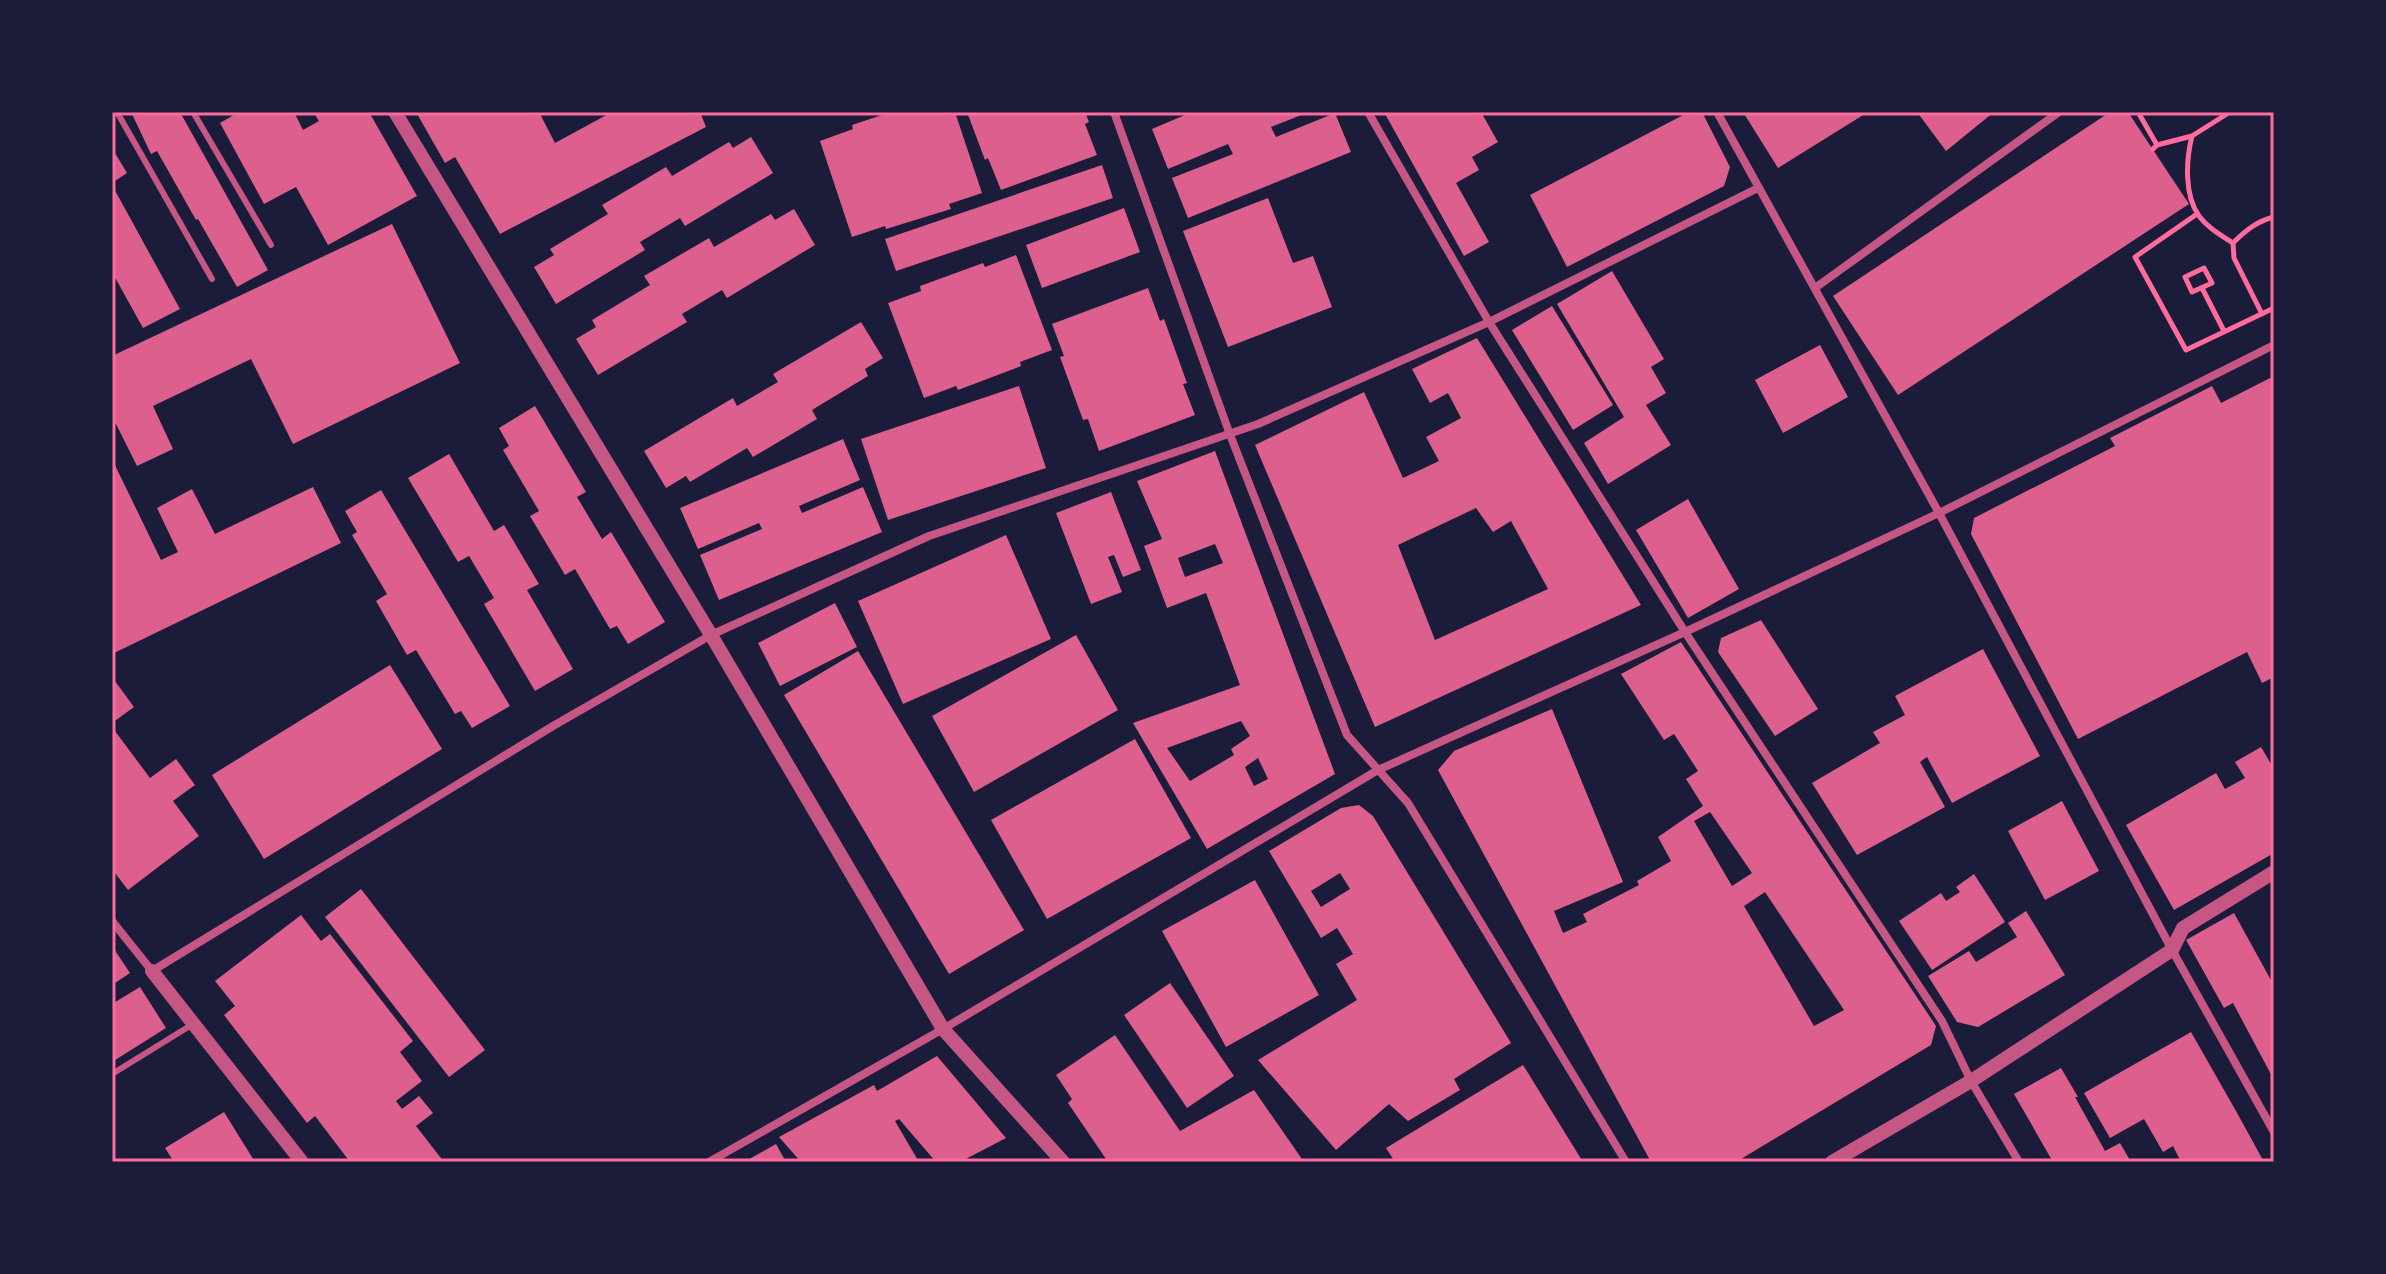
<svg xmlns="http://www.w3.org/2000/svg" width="2386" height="1274" font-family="Mulish,sans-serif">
	<rect width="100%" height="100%" fill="#1b1b3a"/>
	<!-- building -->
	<path fill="#dd5f8e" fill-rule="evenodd" d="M131 112H180L268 270 237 287 198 219 196 220 157 151 151 154Z
		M239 112H299L295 114 303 130 319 121 313 112H369L417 196 328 245 296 187 264 204 220 123Z
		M416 112H539L555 143 612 112H700L706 127 500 234 455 157 445 163Z
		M891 112H955L982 193 949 204 951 209 886 229 885 226 852 237 820 141 853 129 852 125Z
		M967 112H1085L1089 122 1085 124 1097 155 1001 190 988 158 985 160Z
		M1192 112H1309L1271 127 1276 137 1335 113 1351 152 1188 218 1172 178 1233 154 1228 144 1168 169 1152 129Z
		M1384 112H1481L1498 142 1472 157 1479 170 1456 183 1489 242 1464 256Z
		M1689 112H1702L1730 167 1724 186 1567 267 1530 195Z
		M1743 112H1868L1778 168Z
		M1917 112H1994L1946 151Z
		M2110 112H2128L2189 204 1898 395 1833 296Z
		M751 137 773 173 685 226 680 218 640 242 645 250 556 304 534 267 554 255 550 249 608 214 602 205 666 167 672 176 729 142 733 148Z
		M112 148 127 173 112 183Z
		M1102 165 1113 198 896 271 885 239Z
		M112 185 180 309 143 328 112 272Z
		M1268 198 1293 263 1313 256 1332 307 1228 347 1183 231Z
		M1124 208 1140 252 1042 288 1026 245Z
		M794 209 815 245 727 298 722 290 682 314 687 322 598 375 576 339 596 327 592 320 650 285 644 276 709 238 714 247 771 214 775 220Z
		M392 224 460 363 293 444 251 359 153 406 173 449 137 466 116 424 112 426V356Z
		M1016 255 1052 350 1020 362 1021 366 958 390 956 386 924 398 888 303 921 291 920 286 983 263 985 267Z
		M1612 271 1664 359 1651 367 1666 393 1646 405 1671 445 1608 484 1584 443 1624 417 1557 304Z
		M1148 288 1160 321 1164 319 1187 383 1183 384 1195 415 1099 451 1088 419 1083 420 1060 357 1064 356 1052 324Z
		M1552 306 1613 405 1573 430 1512 330Z
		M861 322 883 358 865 369 868 376 812 410 817 419 753 457 747 448 690 482 686 476 666 488 644 451 733 398 737 406 778 382 773 374Z
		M1477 338 1641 605 1375 727 1255 445 1364 392 1403 478 1439 461 1426 437 1461 418 1448 393 1430 403 1412 369ZM1476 508 1493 532 1511 521 1548 589 1435 640 1398 545Z
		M1820 345 1848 397 1783 433 1755 380Z
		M2274 376V677L2262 683 2247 652 2078 739 1971 534 1974 518 2115 446 2110 438 2212 386 2221 403Z
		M1019 386 1046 468 888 520 861 439Z
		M535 406 586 492 577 497 602 539 611 532 665 622 628 644 617 626 610 629 575 569 565 575 530 516 539 511 503 450 509 446 499 428Z
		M843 439 860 480 799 506 802 513 863 487 882 532 719 600 700 555 762 529 759 523 698 549 680 508Z
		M1215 451 1335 774 1207 849 1133 723 1240 685 1206 593 1167 608 1144 546 1162 539 1137 481ZM1215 544 1223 563 1185 577 1178 558ZM1241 721 1250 736 1231 749 1234 755 1190 781 1167 748ZM1258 758 1268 779 1254 786 1245 767Z
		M449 454 494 531 504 525 539 584 527 590 573 669 535 691 484 604 494 598 469 556 458 562 408 478Z
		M112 459 161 560 178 552 157 508 192 489 215 534 313 487 341 543 112 654Z
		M381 490 510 706 472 728 461 711 455 714 416 650 407 655 376 601 387 594 352 535 357 532 345 511Z
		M1111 492 1141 570 1123 577 1114 555 1108 557 1122 592 1091 604 1056 513Z
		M1688 499 1739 589 1688 618 1636 530Z
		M1006 535 1051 639 903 704 858 601Z
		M835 603 857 647 780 686 758 643Z
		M1761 620 1818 709 1775 736 1718 652 1721 638Z
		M1076 635 1118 710 974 792 932 716Z
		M1681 642 1936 1026 1931 1045 1736 1162H1651L1438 770 1454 751 1552 709 1623 882 1554 911 1563 933 1587 922 1583 914 1639 885 1637 881 1671 861 1658 837 1703 806 1686 779 1698 771 1674 734 1664 740 1621 674ZM1710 812 1752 873 1732 886 1694 821ZM1765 892 1844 1010 1814 1026 1744 906Z
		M1983 649 2040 756 1952 803 1927 757 1920 762 1945 807 1857 855 1812 783 1880 743 1873 732 1905 715 1895 696Z
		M858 651 1024 930 949 974 784 695Z
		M390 665 442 749 264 859 212 775Z
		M112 677 134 707 112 723Z
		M112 727 150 778 176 759 195 785 173 801 199 836 128 890 112 869Z
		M1135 739 1191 838 1047 919 991 820Z
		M2261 747 2274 769V853L2174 910 2126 825 2216 773 2225 789 2245 778 2235 762Z
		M2062 801 2099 871 2045 900 2008 831Z
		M1359 805 1373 816 1511 1043 1454 1079 1460 1090 1408 1121 1389 1104 1336 1150 1258 1060 1357 1000 1336 964 1353 954 1337 928 1321 938 1269 851 1341 808ZM1340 873 1350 889 1321 907 1311 891Z
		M1974 874 2005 922 1932 970 1899 921 1941 893 1946 901 1960 892 1956 887Z
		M1255 880 1319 995 1226 1047 1162 931Z
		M361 889 485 1050 449 1077 325 917Z
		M2026 911 2065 975 1978 1027 1957 1022 1928 976 1969 951 1976 962 2017 937 2008 923Z
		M2234 913 2272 982 2274 981V1080L2233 1003 2224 1008 2186 940Z
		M301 915 321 941 330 934 413 1041 400 1052 422 1081 396 1101 402 1109 419 1096 433 1113 416 1126 444 1162H350L315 1116 307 1123 224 1015 235 1006 215 981Z
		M112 946 130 973 112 985Z
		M1170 983 1234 1076 1187 1108 1124 1015Z
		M140 987 166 1028 112 1062V1004Z
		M2191 1032 2236 1111 2264 1162H2181L2173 1146 2163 1152 2144 1119 2110 1138 2084 1093Z
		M1115 1035 1180 1131 1254 1090 1304 1162H1108L1068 1103 1072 1099 1056 1075Z
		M937 1056 1006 1138 960 1162H936L899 1119 895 1121 919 1162H801L779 1137 874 1085 877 1091Z
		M1523 1065 1583 1162H1395L1386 1148Z
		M2061 1068 2078 1097H2075L2105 1151 2120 1143 2131 1162H2053L2014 1094Z
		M224 1112 255 1162H174L165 1148Z
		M776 1144 786 1162H744Z"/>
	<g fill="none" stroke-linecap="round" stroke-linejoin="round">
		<!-- path -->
		<path stroke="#ff6b9d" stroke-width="5" d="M2138 112 2157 145
			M2192 136C2186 160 2184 195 2199 216 2208 228 2221 235 2233 243
			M2153 149 2157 145 2192 136 2230 112
			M2197 214 2135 257 2186 350 2274 308
			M2204 268 2212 283 2192 292 2185 277Z
			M2202 288 2224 331
			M2262 314 2234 258 2233 243C2245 231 2257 221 2274 217"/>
		<!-- service -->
		<path stroke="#c65784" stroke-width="6" d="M117 112 212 279
			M193 112 271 245
			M112 1074 193 1024"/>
		<!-- minor -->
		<path stroke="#c65784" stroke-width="8" d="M1114 112 1229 432 1347 735 1408 803 1626 1162
			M1368 112 1489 322 1685 632 1942 1021 1971 1081 2019 1162
			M1717 112 1939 513 2172 950 2274 1132
			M1815 288 2059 112
			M112 921 152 971 553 726 711 635 929 536 1258 424 1489 322 1758 188
			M709 1162 943 1029 1378 770 1685 632 1939 513 2274 345"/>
		<!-- tertiary -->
		<path stroke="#c65784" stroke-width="14" d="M395 112 711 635 943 1029 1063 1162
			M152 971 302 1162
			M1832 1162 1971 1081 2172 950 2183 928 2274 872"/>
	</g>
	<!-- border -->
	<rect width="2386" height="1274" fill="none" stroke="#1b1b3a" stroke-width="228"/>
	<rect x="114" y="114" width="2158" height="1046" fill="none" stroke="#ff6b9d" stroke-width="3"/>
</svg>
